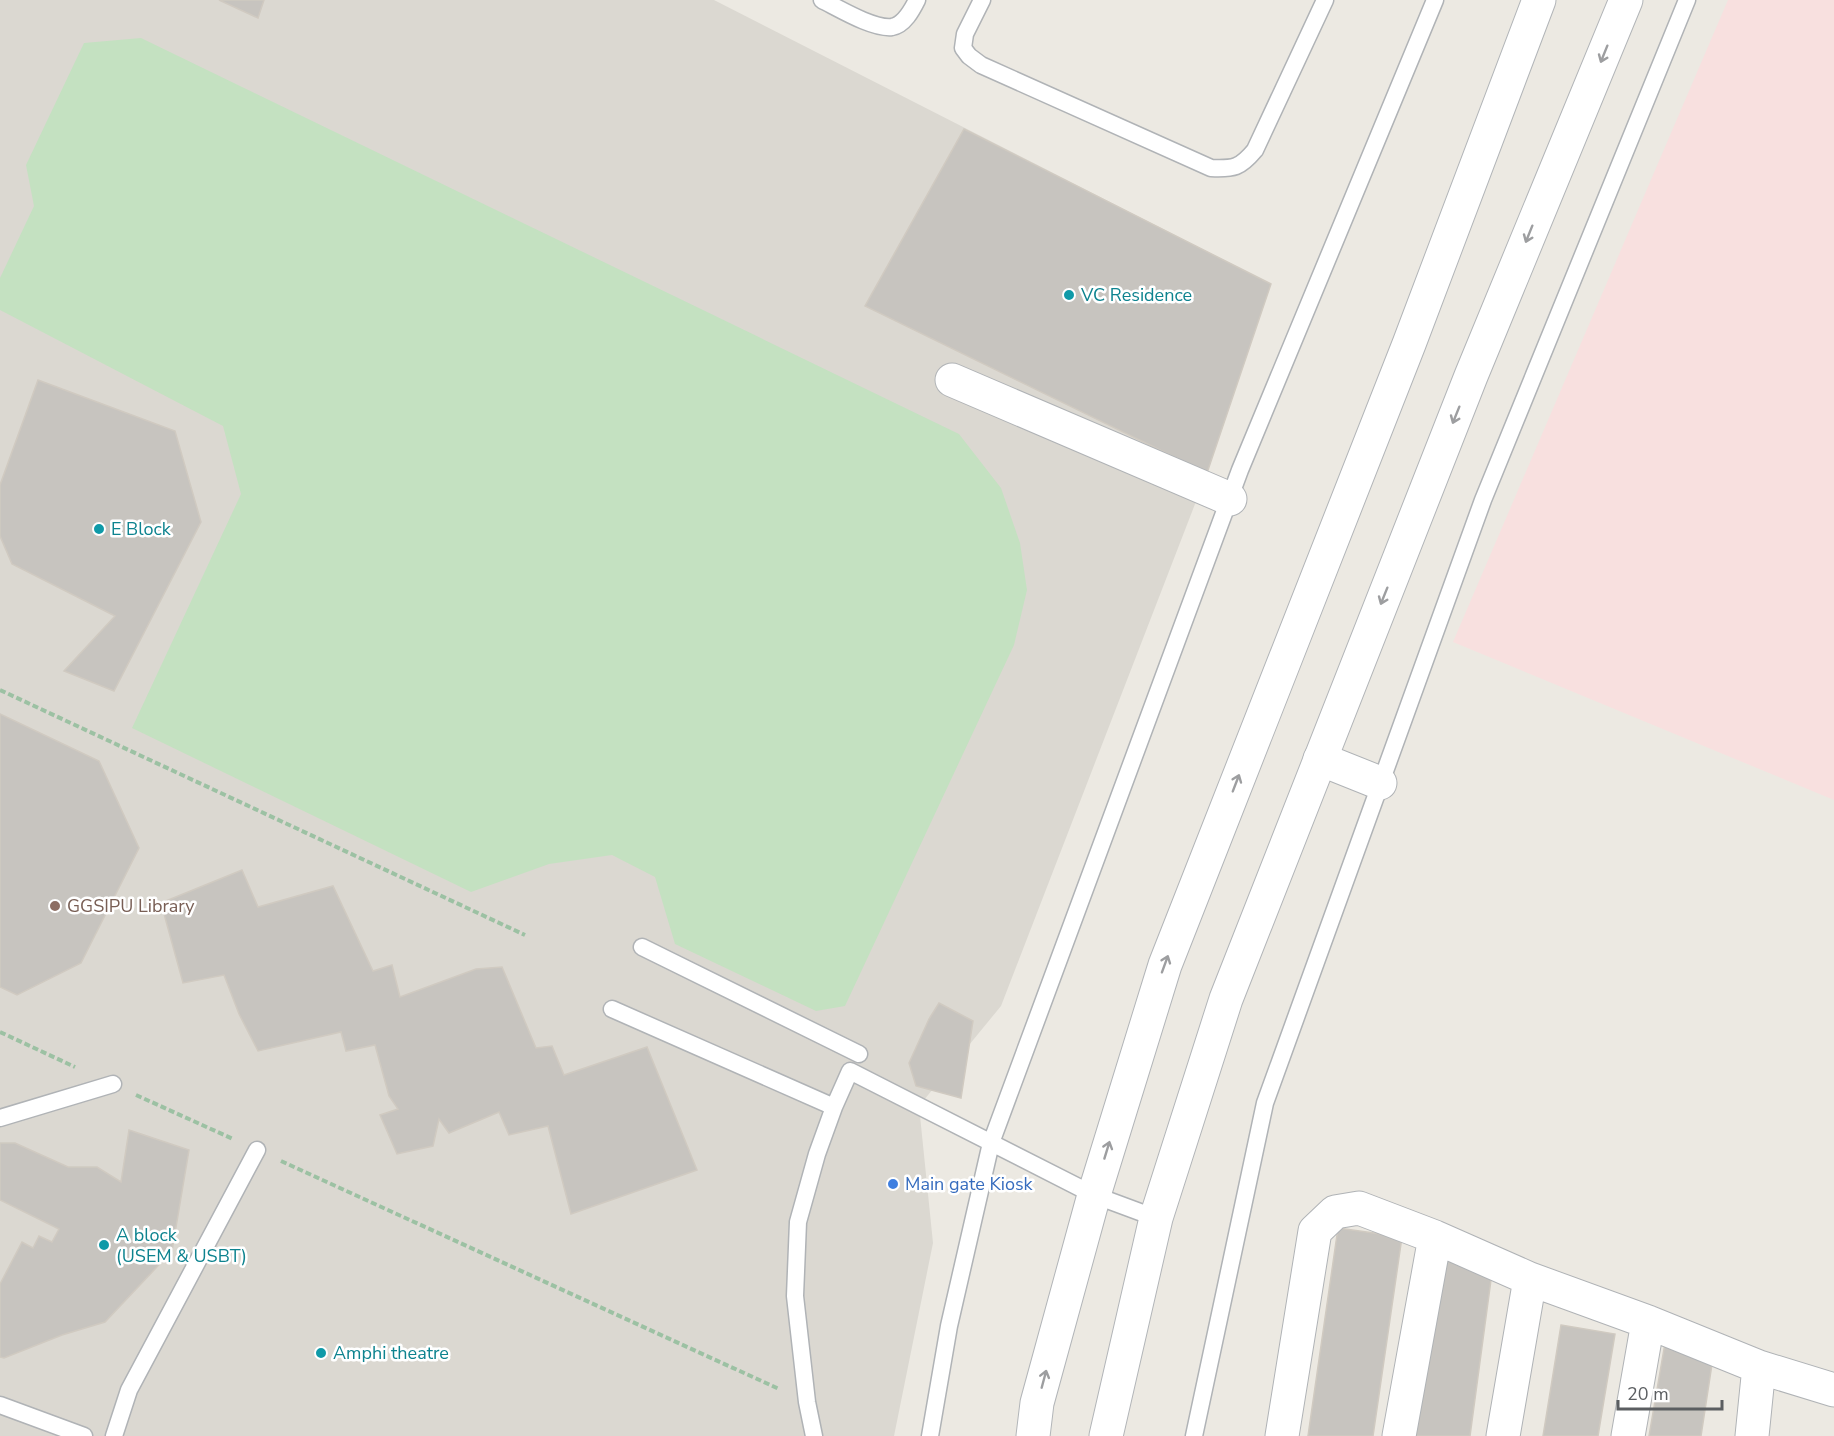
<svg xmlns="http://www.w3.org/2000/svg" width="1834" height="1436" font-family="'Nunito Sans',sans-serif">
	<rect width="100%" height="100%" fill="#ece9e2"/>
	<!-- education -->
	<path fill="#dbd8d1" d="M0 0H714L1271 284 1207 473 1001 1006 919 1106 933 1243 894 1436H0Z"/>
	<!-- medical -->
	<path fill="#f8e0df" d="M1728 0H1834V800L1453 642Z"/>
	<!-- green -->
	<path fill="#c4e1c1" d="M141 38 959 434 1001 488 1020 543 1027 590 1014 645 845 1006 816 1011 675 944 655 877 612 855 549 864 471 892 132 728 241 494 223 426 0 310V278L34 206 26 165 84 43Z"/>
	<!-- building -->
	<path fill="#c7c4bf" stroke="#d0cac1" stroke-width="1.5" d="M219 0H264L258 18Z
		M964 129 1271 284 1207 473 865 306Z
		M38 380 175 431 201 522 114 691 64 671 115 616 12 564 0 536V485Z
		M0 714 99 761 139 848 81 963 17 995 0 987Z
		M242 870 258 907 333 886 373 971 392 965 400 997 476 969 502 967 536 1048 552 1046 564 1075 647 1047 697 1170 571 1214 548 1126 509 1135 499 1112 449 1133 439 1119 433 1146 397 1154 380 1115 398 1109 389 1096 375 1045 346 1051 341 1032 258 1051 239 1014 224 975 183 983 161 903Z
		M939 1003 973 1021 961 1098 916 1086 909 1063 929 1019Z
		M129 1130 189 1150 172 1251 105 1322 62 1335 4 1358 0 1357V1284L22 1242 33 1248 39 1236 52 1242 59 1229 0 1200V1143H15L68 1167H97L121 1182Z
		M1338 1228 1402 1237 1373 1436H1308Z
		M1440 1258 1493 1265 1470 1436H1416Z
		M1561 1325 1615 1334 1598 1436H1543Z
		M1665 1343 1714 1351 1701 1436H1649Z"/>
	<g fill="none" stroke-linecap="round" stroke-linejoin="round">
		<!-- service casing -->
		<g stroke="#b0b3b6" stroke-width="19">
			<path id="service" d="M822 0C840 9 873 29 892 27 904 25 912 10 917 0
				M982 0 965 34 963 48 969 56 981 65 1211 168C1234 169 1240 168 1255 150L1325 0
				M642 947 859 1054
				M612 1009 834 1107
				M0 1118 113 1084
				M0 1405 84 1436
				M114 1436 129 1390 257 1150
				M814 1436 807 1402 795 1296 798 1222 817 1154 834 1107 850 1071 1094 1195 1156 1218
				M930 1436 949 1326 991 1143 1240 470 1435 0
				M1194 1436 1265 1103 1483 500 1687 0"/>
		</g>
		<!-- minor casing -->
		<g stroke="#b0b3b6" stroke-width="35">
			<path id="minor" d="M952 380 1230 499
				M1320 759 1380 783
				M1282 1436 1315 1231 1335 1212 1359 1208 1435 1237 1530 1279 1648 1322 1759 1367 1834 1390
				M1399 1436 1435 1237
				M1503 1436 1530 1279
				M1628 1436 1648 1322
				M1752 1436 1759 1367"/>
		</g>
		<!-- secondary casing -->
		<g stroke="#b2b5b8" stroke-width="35">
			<path id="secondary" d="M1033 1436 1037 1403 1094 1195 1165 965 1409 344 1539 0
				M1106 1436 1156 1218 1226 999 1471 376 1626 0"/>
		</g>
		<!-- path -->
		<path stroke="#9cc1a3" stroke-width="4" stroke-dasharray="6 3" stroke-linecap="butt" d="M0 690 525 935
			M0 1032 75 1067
			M136 1095 233 1139
			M281 1161 779 1389"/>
		<!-- service -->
		<use href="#service" stroke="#fff" stroke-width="16"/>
		<!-- minor -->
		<use href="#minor" stroke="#fff" stroke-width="33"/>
		<!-- secondary -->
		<use href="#secondary" stroke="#fff" stroke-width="33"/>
	</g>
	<!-- one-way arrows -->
	<defs><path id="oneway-shaft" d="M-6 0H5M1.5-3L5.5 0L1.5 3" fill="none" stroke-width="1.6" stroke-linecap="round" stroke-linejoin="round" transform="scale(1.5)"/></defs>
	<g stroke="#9d9ea0">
		<use href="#oneway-shaft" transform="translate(1604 54) rotate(112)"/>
		<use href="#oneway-shaft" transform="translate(1529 234) rotate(112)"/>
		<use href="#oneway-shaft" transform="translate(1456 415) rotate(112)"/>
		<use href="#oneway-shaft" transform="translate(1384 596) rotate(112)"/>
		<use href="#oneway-shaft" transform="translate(1236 783) rotate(-69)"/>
		<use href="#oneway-shaft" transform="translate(1165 964) rotate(-70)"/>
		<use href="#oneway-shaft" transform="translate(1107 1150) rotate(-73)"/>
		<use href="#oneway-shaft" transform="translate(1044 1379) rotate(-75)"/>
	</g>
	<!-- markers -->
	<g fill="#0f9aa8" stroke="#fff" stroke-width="2">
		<circle cx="1069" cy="295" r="6"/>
		<circle cx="99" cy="529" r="6"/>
		<circle cx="104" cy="1245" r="6"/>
		<circle cx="321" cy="1353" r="6"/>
	</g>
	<circle fill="#8d6e63" stroke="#fff" stroke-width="2" cx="55" cy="906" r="6"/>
	<circle fill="#3f7fe0" stroke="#fff" stroke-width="2" cx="893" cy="1184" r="6"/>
	<g text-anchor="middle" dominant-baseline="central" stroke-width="5" stroke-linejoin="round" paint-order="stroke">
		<!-- culture labels -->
		<g font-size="18" fill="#0d838f" stroke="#fff" text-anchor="start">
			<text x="1081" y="295">VC Residence</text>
			<text x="111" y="529">E Block</text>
			<text x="116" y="1235">A block<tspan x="116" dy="21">(USEM &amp; USBT)</tspan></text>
			<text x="333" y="1353">Amphi theatre</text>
		</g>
		<!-- education labels -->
		<g font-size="18" fill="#785e54" stroke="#fff" text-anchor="start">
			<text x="67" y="906">GGSIPU Library</text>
		</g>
		<!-- shop labels -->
		<g font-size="18" fill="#366cbe" stroke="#fff" text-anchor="start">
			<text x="905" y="1184">Main gate Kiosk</text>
		</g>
	</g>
	<!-- scale -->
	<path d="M1618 1400v9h104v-9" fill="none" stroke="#5b5e61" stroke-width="3"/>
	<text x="1627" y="1400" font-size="18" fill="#5b5e61" stroke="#ffffff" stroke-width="4.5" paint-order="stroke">20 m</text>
</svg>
